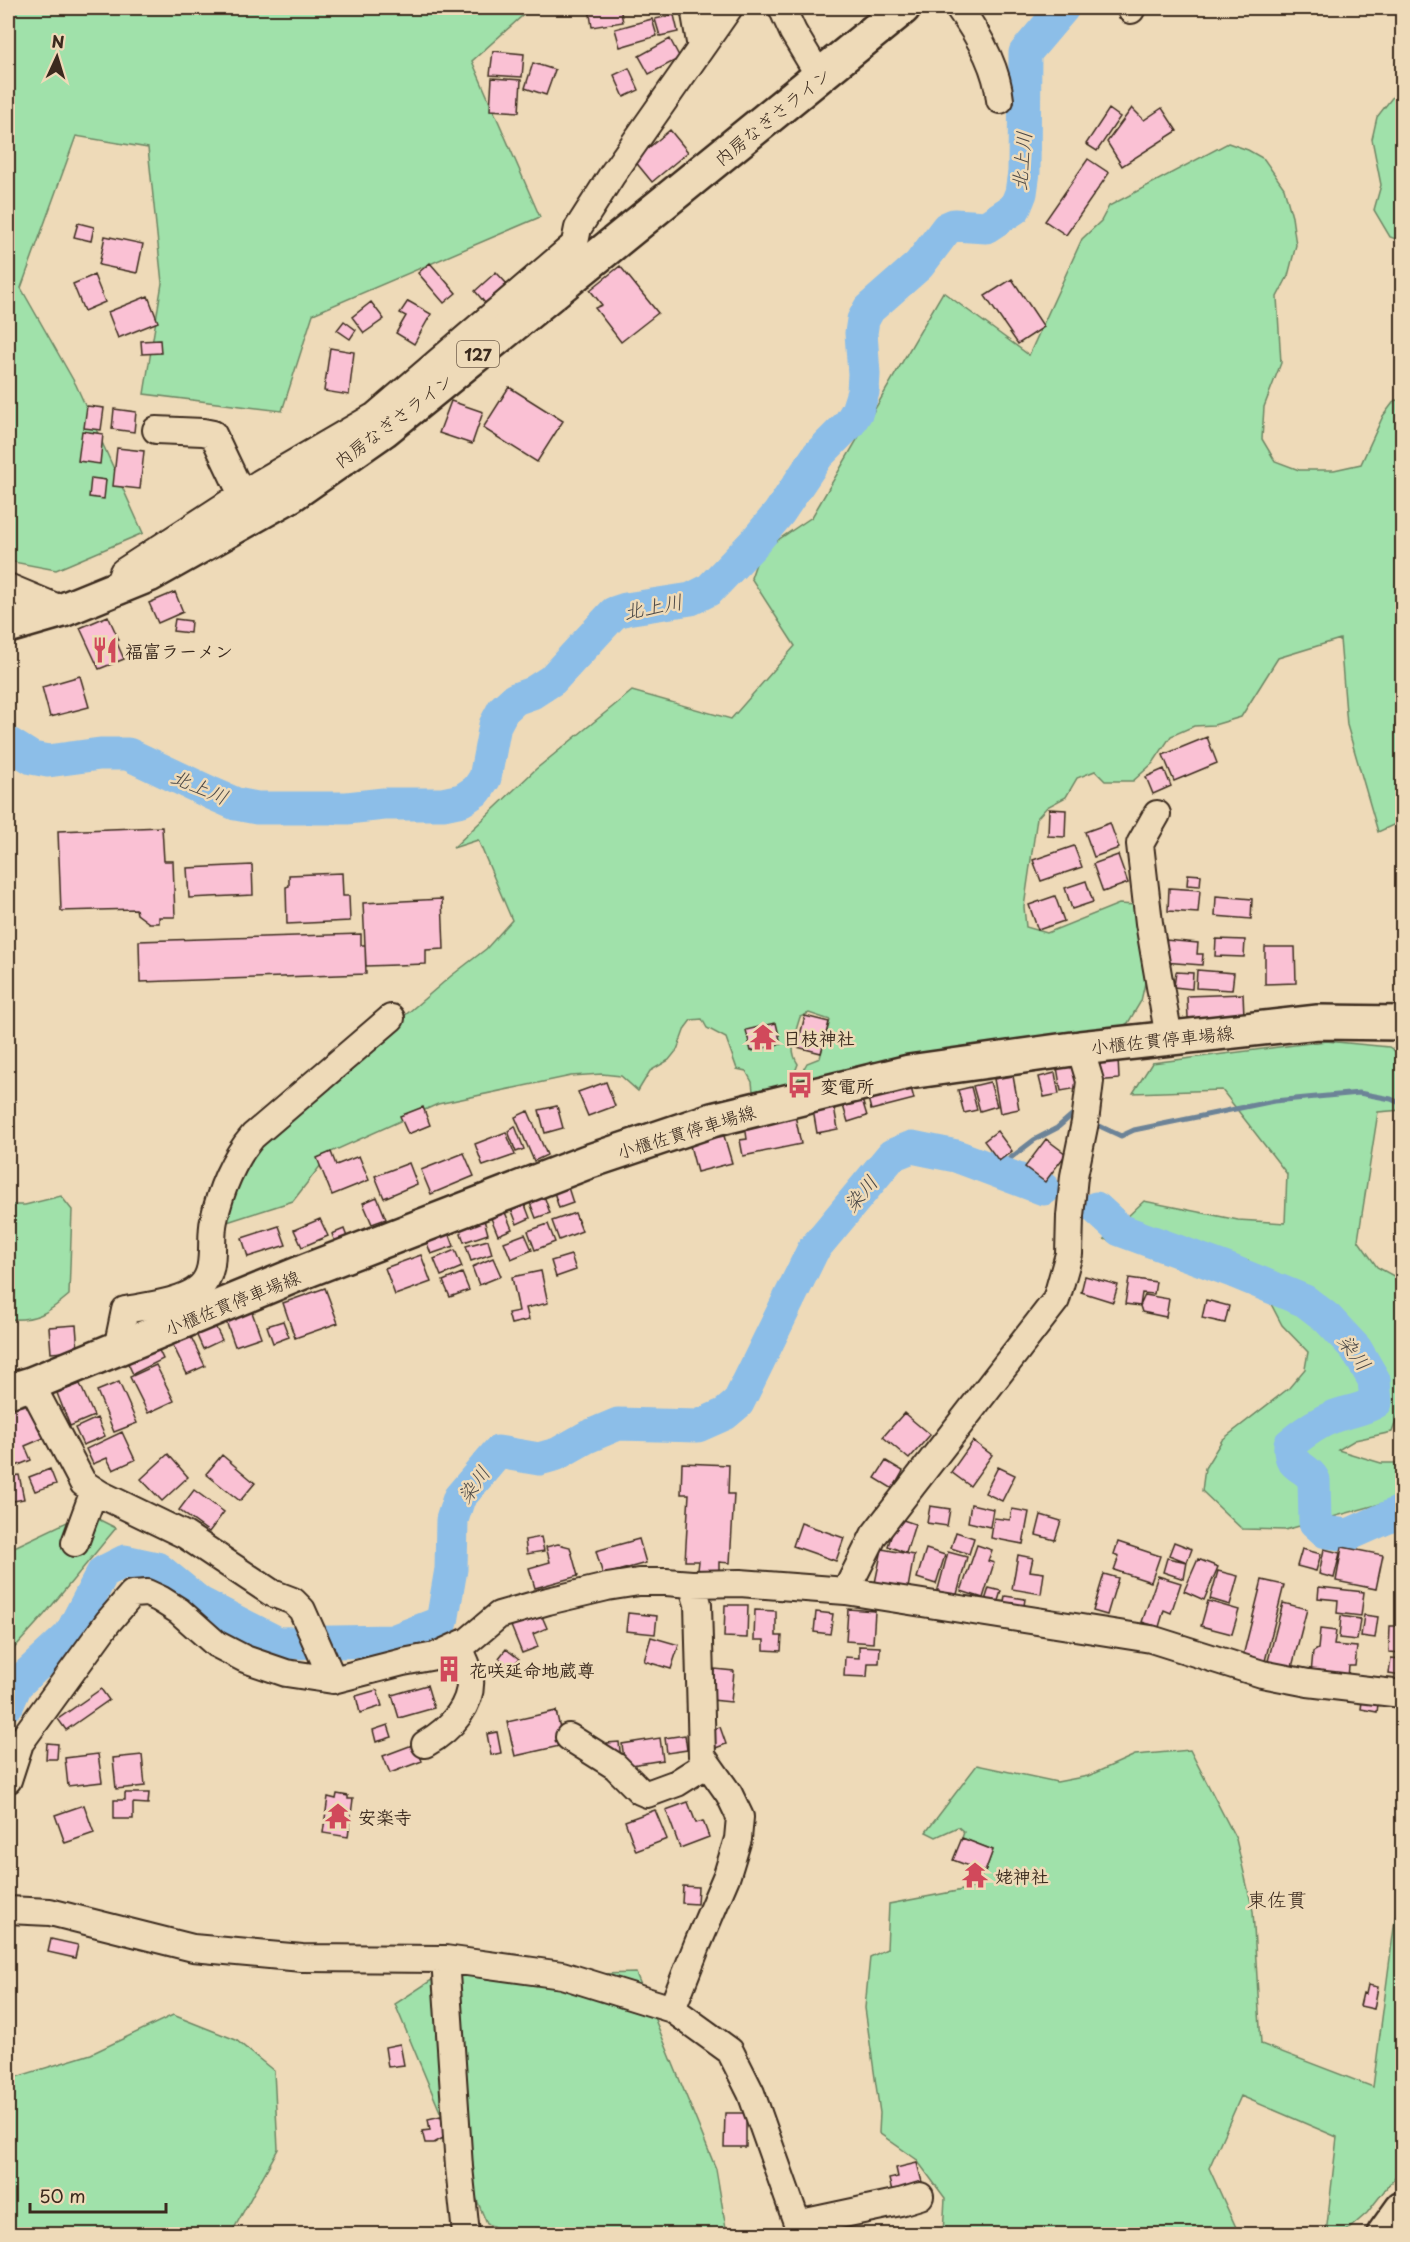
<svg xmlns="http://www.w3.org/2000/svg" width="1410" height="2242" font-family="'Playpen Sans','Klee One',sans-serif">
	<rect width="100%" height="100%" fill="#eedab8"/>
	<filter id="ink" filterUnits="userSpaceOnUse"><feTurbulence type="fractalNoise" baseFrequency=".0167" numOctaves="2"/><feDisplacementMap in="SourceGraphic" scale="12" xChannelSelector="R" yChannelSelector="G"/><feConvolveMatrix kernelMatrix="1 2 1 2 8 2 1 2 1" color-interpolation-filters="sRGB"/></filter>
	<g filter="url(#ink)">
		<!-- green -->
		<path fill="#a0e1aa" stroke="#6e8664" stroke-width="1.5" d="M8 8H531L472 61 540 217 313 314 282 411 144 394 162 283 148 148 76 136 21 288 76 385 143 533 56 570 8 561Z
			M1402 88V241L1390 237 1374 210 1381 185 1372 139 1377 117 1398 90Z
			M1228 143 1248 150 1264 159 1284 188 1292 217 1296 245 1288 276 1277 297 1281 363 1264 407 1262 439 1275 461 1299 470H1334L1361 464 1383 416 1395 400 1402 401V821L1378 832 1347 725 1340 639 1278 658 1241 717 1214 725 1194 726 1171 736 1153 763 1133 781H1105L1095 771 1077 778 1066 797 1047 807 1037 818 1024 907 1026 927 1047 933 1119 904 1136 905 1150 961 1141 1001 1128 1023 1109 1035 803 1089 797 1081 807 1063 820 1058 830 1020 809 1013 800 1017C795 1034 788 1049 798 1064L793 1077 777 1095H763L753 1091 752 1082 746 1071 737 1069 726 1038 707 1028 702 1019 691 1020 685 1028 677 1050 669 1060 650 1071 638 1091 621 1076 602 1074 571 1076 438 1104 331 1152 293 1201 224 1223 239 1174 277 1125 451 976 486 949 512 920 478 840 453 848 536 769 632 691 731 719 795 646 751 578 760 552 812 517 943 292 1029 355 1082 239 1101 221 1109 206Z
			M1326 1041 1389 1047 1402 1056V1110L1378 1112 1358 1240 1377 1267 1399 1279 1402 1278V1405L1392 1432 1355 1440 1338 1450 1381 1463H1402V1498L1285 1530 1242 1529 1202 1491 1205 1468 1222 1440 1289 1388 1305 1369 1308 1352 1282 1325 1248 1260 1184 1268 1104 1239 1144 1201 1238 1220 1285 1223 1287 1174 1222 1090 1133 1093 1152 1063Z
			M61 1196 72 1210 69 1295C48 1313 36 1321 8 1319V1205H25Z
			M86 1513 116 1528 44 1615 8 1655V1550Z
			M1190 1750 1236 1839 1253 1911 1261 2044 1373 2087 1398 1897 1402 1896V2168L1367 2213 1343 2234H1326L1337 2137 1241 2096 1209 2168 1239 2234H943L945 2198 916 2159 879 2133 880 2113 865 2008 870 1957 887 1949 889 1904 973 1888 985 1872 993 1850 962 1838 964 1832 958 1827 936 1837 926 1832 977 1765 1057 1782 1088 1776 1135 1755Z
			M456 1964 562 1975 636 1973 716 2169 727 2234H513L487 2224 395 2004Z
			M173 2015 236 2040 274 2071 278 2149 231 2234H8V2100L16 2077 91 2054Z"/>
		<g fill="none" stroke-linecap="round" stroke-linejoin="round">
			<!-- stream -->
			<path stroke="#6c8397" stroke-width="5" d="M1093 1123 1121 1136 1134 1130 1274 1101 1359 1093 1391 1099 1402 1104
				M995 1170 1034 1140 1057 1128 1073 1114 1079 1117"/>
			<!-- river -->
			<path stroke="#8cbee8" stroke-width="33" d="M8 743 32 758 48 761 100 754H128L213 794 236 804 257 808H347L384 804H443L462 800 477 790 485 778 495 725 503 710 515 699 532 693 552 680 614 613 626 609 691 599 709 590 753 544 779 513 818 455 849 424 857 411 863 392 864 374 861 333 863 320 869 309 919 265 947 228 954 225 986 227 1015 208 1021 193 1024 172 1025 53 1063 8
				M1096 1208 1120 1230 1232 1271 1305 1301 1327 1318 1356 1349 1374 1380 1376 1402C1363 1410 1349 1411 1335 1416 1319 1422 1303 1433 1290 1444 1288 1469 1305 1464 1314 1480L1315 1522 1326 1532 1348 1535 1402 1511
				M8 1704 16 1685 70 1635 103 1572 125 1561 157 1568 200 1603 278 1643 393 1641 442 1622 451 1569 452 1520 459 1498 498 1452 539 1459 557 1454 587 1437 618 1424 698 1426 725 1414 738 1403 813 1250 892 1155 912 1147 956 1156 1044 1189"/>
		</g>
		<!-- building -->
		<path fill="#fac1d4" stroke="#3b2a1e" stroke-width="1.5" d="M589 8H620L623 22 592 27Z
			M674 15 678 32 660 36 655 19Z
			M652 19 657 36 620 47 615 29Z
			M670 39 680 58 649 74 639 56Z
			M493 51 524 54 522 77 490 75Z
			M533 63 555 70 546 95 525 88Z
			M629 68 639 90 624 97 614 75Z
			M492 78 521 80 519 112 490 110Z
			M1132 108 1144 120 1162 108 1177 131 1122 166 1107 142Z
			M1109 109 1120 117 1097 151 1086 144Z
			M670 130 688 152 652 182 634 160Z
			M1088 159 1109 173 1066 235 1045 221Z
			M78 223 94 227 91 241 74 237Z
			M105 236 143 244 137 273 99 265Z
			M430 263 456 293 444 303 418 273Z
			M620 266 658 313 621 342 595 308 602 305 590 290Z
			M496 272 507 284 485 303 475 291Z
			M94 275 105 302 84 311 73 284Z
			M1012 279 1044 327 1018 344 985 296Z
			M148 296 158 322 118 338 108 312Z
			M408 301 431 314 414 344 396 333 406 316 400 313Z
			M371 302 384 319 364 333 352 317Z
			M344 321 356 330 350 339 337 330Z
			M160 340 161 353 142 354 141 341Z
			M330 348 354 352 349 395 324 391Z
			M509 387 563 421 537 462 483 428Z
			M451 401 483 412 472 444 439 433Z
			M87 406 104 408 101 430 84 428Z
			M114 409 136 412 134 432 112 429Z
			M82 431 103 434 100 464 78 461Z
			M117 448 144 451 140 489 113 486Z
			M91 478 106 480 104 499 89 497Z
			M175 592 183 612 158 623 149 603Z
			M108 616 119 640 116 641 124 659 99 669 80 628Z
			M175 619 191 621 190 633 173 631Z
			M80 676 89 707 50 717 42 687Z
			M1207 737 1217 763 1174 781 1163 755Z
			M1164 769 1171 786 1153 794 1146 777Z
			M1049 809 1066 810 1065 837 1048 836Z
			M1110 823 1119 848 1094 857 1085 832Z
			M162 827 164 861H173L175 917H159V923H149L137 914 136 909 61 911 58 831Z
			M1074 846 1082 867 1041 881 1033 860Z
			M1118 855 1128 883 1103 892 1093 864Z
			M252 865 253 895 189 898 187 868Z
			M342 873 343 896H349L350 921 287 924 286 887 289 886V875Z
			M1188 874 1201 875 1200 886 1187 885Z
			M1086 881 1093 902 1072 909 1065 888Z
			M1169 888 1200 890 1198 913 1168 911Z
			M1055 896 1064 921 1038 930 1029 905Z
			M1216 896 1252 899 1251 919 1215 916Z
			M442 899 444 949 426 950V964L366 966 363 903Z
			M361 934V945H365L366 974 140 982 139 941Z
			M1216 939 1245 940 1244 957 1215 956Z
			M1165 940 1198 943 1197 954H1203L1202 965 1163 962Z
			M1265 947H1295L1296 983 1265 984Z
			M1197 970 1234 973 1232 990 1196 988Z
			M1176 972 1193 973 1192 989 1174 987Z
			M1243 994 1244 1016 1188 1018 1187 996Z
			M805 1016 829 1022 821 1053 797 1047Z
			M776 1023 781 1044 751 1051 746 1030Z
			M1118 1058 1119 1079 1095 1081 1094 1059Z
			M1074 1065 1078 1088 1061 1091 1057 1067Z
			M1055 1073 1059 1094 1044 1097 1039 1077Z
			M1013 1076 1019 1109 1000 1113 994 1079Z
			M909 1080 914 1099 871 1110 866 1090Z
			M606 1082 615 1106 588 1116 578 1092Z
			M990 1082 997 1106 980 1111 973 1086Z
			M971 1087 977 1110 964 1113 958 1090Z
			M860 1093 867 1116 848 1122 841 1099Z
			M557 1106 563 1128 545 1133 539 1110Z
			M423 1107 430 1125 408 1134 400 1116Z
			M834 1107 838 1129 817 1133 813 1110Z
			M528 1111 547 1155 534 1161 515 1117Z
			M795 1115 801 1144 743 1156 740 1140 747 1139 745 1125Z
			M515 1126 524 1149 516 1152 508 1131Z
			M722 1129 732 1163 697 1172 688 1138Z
			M997 1131 1012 1151 999 1161 984 1141Z
			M506 1132 515 1155 483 1166 475 1144Z
			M1046 1139 1066 1154 1045 1182 1025 1167Z
			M331 1152 336 1165 359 1156 369 1180 332 1195 317 1158Z
			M464 1153 474 1176 431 1194 421 1170Z
			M409 1163 417 1184 384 1198 375 1176Z
			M566 1181 573 1203 559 1208 552 1186Z
			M542 1190 550 1213 536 1218 527 1195Z
			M377 1197 386 1219 372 1224 363 1203Z
			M522 1197 530 1218 517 1224 509 1203Z
			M502 1205 512 1229 498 1235 488 1211Z
			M575 1213 582 1231 559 1240 552 1221Z
			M483 1216 488 1234 464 1242 458 1224Z
			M320 1219 328 1236 302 1247 294 1230Z
			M548 1224 555 1242 535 1250 528 1231Z
			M279 1226 286 1245 248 1257 242 1238Z
			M447 1227 454 1246 431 1254 424 1235Z
			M344 1229 350 1245 338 1250 332 1234Z
			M525 1234 532 1250 511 1259 504 1242Z
			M488 1240 492 1254 471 1261 466 1246Z
			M455 1250 462 1267 441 1276 434 1259Z
			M421 1255 431 1282 395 1295 385 1268Z
			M571 1255 576 1270 556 1277 551 1261Z
			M493 1258 501 1276 479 1285 472 1267Z
			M541 1271 548 1303 526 1308 529 1320 511 1324 508 1313 519 1311 512 1277Z
			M462 1273 469 1290 450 1297 443 1281Z
			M1085 1276 1118 1285 1113 1302 1081 1292Z
			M1129 1278 1156 1282 1154 1294 1142 1293 1140 1306 1125 1304Z
			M325 1288 338 1323 295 1338 283 1303Z
			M1145 1295 1169 1299 1166 1317 1142 1312 1140 1306Z
			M1206 1300 1229 1306 1225 1323 1202 1318Z
			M249 1304 261 1337 235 1346 223 1313Z
			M283 1321 289 1337 273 1343 267 1326Z
			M213 1322 222 1340 203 1349 195 1331Z
			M76 1325 78 1351 51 1353 49 1327Z
			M191 1337 205 1366 187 1374 173 1345Z
			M156 1344 163 1359 133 1374 126 1359Z
			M156 1365 174 1401 148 1413 130 1377Z
			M119 1382 137 1423 114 1432 97 1391Z
			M80 1384 94 1416 70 1426 57 1393Z
			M29 1398 46 1437 25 1446 31 1460 11 1468 8 1461V1407Z
			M904 1413 930 1435 909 1459 883 1437Z
			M97 1418 105 1436 83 1445 75 1428Z
			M122 1432 135 1460 113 1470 107 1458 93 1464 86 1449Z
			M973 1441 992 1455 970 1486 951 1472Z
			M168 1454 188 1477 162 1501 141 1479Z
			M222 1455 255 1483 240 1501 206 1474Z
			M886 1461 903 1471 893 1489 875 1478Z
			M682 1463 729 1465 728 1494H734L730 1563 719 1562V1571L698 1570 699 1561H685L689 1494H681Z
			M998 1467 1015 1475 1002 1501 985 1493Z
			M50 1469 56 1484 35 1491 29 1477Z
			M19 1475 24 1499 8 1502V1477Z
			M194 1490 224 1512 209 1532 179 1510Z
			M971 1504 993 1509 990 1527 968 1522Z
			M930 1506 950 1509 947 1526 927 1523Z
			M1012 1509 1029 1512 1023 1544 991 1538 994 1518 1010 1520Z
			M1041 1515 1061 1521 1055 1540 1036 1535Z
			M897 1518 915 1524 906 1553 888 1546Z
			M801 1523 844 1538 836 1561 793 1546Z
			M956 1532 974 1538 969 1554 951 1548Z
			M541 1537 544 1551 527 1554 525 1540Z
			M639 1539 646 1563 603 1575 596 1551Z
			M1118 1542 1160 1556 1151 1582 1114 1570 1119 1556 1114 1554Z
			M1174 1542 1192 1549 1187 1562 1169 1555Z
			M558 1544 570 1547 578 1576 535 1588 529 1568 550 1562 546 1547Z
			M977 1545 992 1550 988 1561 994 1563 983 1598 961 1591Z
			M1342 1547 1383 1555 1376 1589 1336 1581Z
			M882 1549 914 1555 908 1588 875 1583Z
			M926 1549 945 1555 936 1584 917 1578Z
			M1302 1549 1321 1554 1316 1571 1297 1566Z
			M1324 1549 1340 1553 1334 1578 1319 1574Z
			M948 1552 967 1557 956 1598 937 1593Z
			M1018 1555 1033 1558 1030 1571 1044 1573 1041 1594 1012 1589Z
			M1167 1558 1187 1562 1184 1579 1163 1572Z
			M1198 1559 1218 1567 1204 1600 1184 1591Z
			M1218 1571 1238 1576 1230 1605 1210 1599Z
			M1104 1574 1118 1578 1107 1615 1093 1611Z
			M1158 1576 1181 1583 1171 1613 1164 1610 1159 1627 1142 1622Z
			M1262 1580 1284 1585 1264 1665 1242 1660Z
			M1319 1587 1364 1592 1361 1616 1337 1613 1338 1600 1318 1598Z
			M989 1588 1001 1591 995 1611 983 1607Z
			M1005 1596 1025 1599 1023 1612 1003 1608Z
			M1208 1601 1239 1610 1232 1634 1201 1626Z
			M1283 1603 1307 1609 1291 1671 1267 1665Z
			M725 1605H748L747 1638 724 1637Z
			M848 1609 875 1611 873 1643 846 1641Z
			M755 1610 776 1611V1636H782L781 1651 764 1650V1640H754Z
			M816 1612 833 1614 830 1634 814 1632Z
			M628 1613 657 1616 655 1634 626 1631Z
			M541 1614 547 1628 533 1634 538 1647 522 1653 511 1626Z
			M1364 1615 1378 1617 1375 1638 1361 1636Z
			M1341 1616 1360 1619 1357 1640 1339 1638Z
			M1390 1626H1402V1653L1389 1652Z
			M1320 1629 1336 1631 1334 1645 1357 1647 1355 1666H1349L1348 1678 1311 1674 1313 1652 1318 1649Z
			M651 1637 679 1645 671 1669 644 1661Z
			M859 1646 880 1647 879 1663H868L867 1677 844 1676 845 1657 859 1658Z
			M506 1649 519 1659 511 1668 499 1658Z
			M1391 1658 1402 1659V1676L1389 1674Z
			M714 1669 734 1671 731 1702 712 1700Z
			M427 1685 434 1708 399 1718 392 1695Z
			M101 1689 109 1700 66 1730 58 1719Z
			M377 1690 382 1706 360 1713 356 1696Z
			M1363 1695 1379 1697 1377 1712 1361 1709Z
			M556 1711 564 1745 515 1756 507 1722Z
			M388 1725 392 1737 376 1742 373 1730Z
			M720 1727 726 1744 708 1751 702 1733Z
			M497 1732 501 1753 491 1755 487 1734Z
			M685 1735 687 1750 667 1753 665 1738Z
			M660 1738 663 1760 625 1766 622 1744Z
			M619 1742 621 1759 610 1760 607 1743Z
			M47 1743 58 1744 57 1759H46Z
			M415 1744 422 1761 390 1773 383 1756Z
			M98 1754 102 1782 68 1786 65 1758Z
			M142 1755 145 1786 116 1789 113 1758Z
			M125 1793H149L148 1804 133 1803V1819H114V1800H125Z
			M337 1794 348 1796V1799H353L348 1837 323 1833 328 1797 336 1799Z
			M688 1802 696 1823 703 1821 709 1837 680 1848 666 1810Z
			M84 1805 94 1833 65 1843 55 1815Z
			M655 1810 667 1839 636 1851 625 1821Z
			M962 1838 993 1850 985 1872 953 1860Z
			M683 1886 698 1887 697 1904 682 1903Z
			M51 1939 78 1945 75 1958 48 1952Z
			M1368 1985 1378 1987 1374 2009 1360 2006 1363 1993 1366 1994Z
			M400 2044 404 2065 388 2067 385 2047Z
			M725 2113H746V2147H724Z
			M441 2116 445 2137 434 2143H425L422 2131 430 2130 428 2119Z
			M917 2163 923 2186 894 2199 889 2179 898 2177 896 2168Z"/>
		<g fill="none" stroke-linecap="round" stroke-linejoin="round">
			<!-- minor casing -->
			<g stroke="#3b2a1e" stroke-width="30">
				<path id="minor" d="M694 8 701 48
					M782 8 793 32 820 77
					M959 8C978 34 997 67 1000 100
					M1131 10 1132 8
					M571 262 578 228 612 175 729 8
					M156 430 203 432 213 434 242 495
					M119 583 123 572 260 483 375 416 573 246
					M8 587 63 610
					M1157 814 1140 844 1149 923 1169 1038
					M117 1349 125 1310C147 1306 184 1302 200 1287 218 1271 209 1241 214 1220 220 1191 233 1159 253 1136L391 1018
					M31 1384 83 1483 100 1494 185 1535 272 1593 293 1601 302 1610 333 1680
					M75 1543 91 1499 96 1492
					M846 1591 874 1535 1056 1300 1069 1254 1070 1216 1074 1176 1085 1122 1090 1081 1080 1048
					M569 1737 615 1766 640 1791 647 1794 677 1783 707 1764
					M425 1744C450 1730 476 1703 469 1672 467 1663 462 1654 458 1646
					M8 1780 20 1743 108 1622 132 1594 147 1593 160 1599 179 1611 216 1644 245 1659 286 1673 333 1680 403 1662 435 1656 468 1641 499 1615 548 1601 607 1587 639 1582H666L692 1584 740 1583 846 1591 1151 1639 1262 1674 1308 1683 1402 1694
					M8 1910 50 1912 193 1948 302 1958 445 1959 562 1975 672 2009 730 2051 751 2093 801 2234
					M445 1959 459 2167 466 2234
					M672 2009 698 1943 727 1875 738 1839 740 1817 729 1794 702 1756 698 1604 692 1584
					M797 2224 900 2202 920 2196"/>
			</g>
			<!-- major casing -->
			<g stroke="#3b2a1e" stroke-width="38">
				<path id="major" d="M8 1391 31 1384 308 1270 587 1162 712 1120 909 1072 1080 1048 1318 1022 1402 1023"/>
			</g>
			<!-- highway casing -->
			<g stroke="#3b2a1e" stroke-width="38">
				<path id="highway" d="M8 626 63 610 149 575 291 495 384 430 903 8
					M1384 2234 1402 2209"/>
			</g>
			<!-- minor -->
			<use href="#minor" stroke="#eedab8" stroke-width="26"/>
			<!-- major -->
			<use href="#major" stroke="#eedab8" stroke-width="33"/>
			<!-- highway -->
			<use href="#highway" stroke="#eedab8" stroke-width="33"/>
		</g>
	</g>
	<!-- icons -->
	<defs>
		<g id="restaurant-bare" transform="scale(2.07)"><path d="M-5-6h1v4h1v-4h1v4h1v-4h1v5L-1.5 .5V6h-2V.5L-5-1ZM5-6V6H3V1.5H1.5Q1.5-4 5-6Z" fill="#d1495b" stroke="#eedab8" stroke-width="2.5" paint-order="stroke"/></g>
		<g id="temple-bare" transform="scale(2.07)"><path d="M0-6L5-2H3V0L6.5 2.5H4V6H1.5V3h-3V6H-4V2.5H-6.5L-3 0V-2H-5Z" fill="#d1495b" stroke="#eedab8" stroke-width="2.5" paint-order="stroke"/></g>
		<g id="bus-bare" transform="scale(2.07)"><path d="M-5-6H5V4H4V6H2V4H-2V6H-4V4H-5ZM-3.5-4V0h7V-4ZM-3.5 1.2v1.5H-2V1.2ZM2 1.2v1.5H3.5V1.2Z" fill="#d1495b" stroke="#eedab8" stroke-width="2.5" paint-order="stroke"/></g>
		<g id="building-bare" transform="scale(2.07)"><path d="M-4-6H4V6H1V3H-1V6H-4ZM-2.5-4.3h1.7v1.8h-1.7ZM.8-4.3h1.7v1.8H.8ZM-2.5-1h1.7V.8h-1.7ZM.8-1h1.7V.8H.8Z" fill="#d1495b" stroke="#eedab8" stroke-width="2.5" paint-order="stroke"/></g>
	</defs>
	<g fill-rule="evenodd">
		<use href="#restaurant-bare" x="105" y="650"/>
		<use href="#temple-bare" x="763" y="1037"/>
		<use href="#bus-bare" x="800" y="1085"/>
		<use href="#building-bare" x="449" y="1669"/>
		<use href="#temple-bare" x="338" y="1816"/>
		<use href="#temple-bare" x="975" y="1875"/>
	</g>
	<g text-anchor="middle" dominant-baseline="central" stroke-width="5" stroke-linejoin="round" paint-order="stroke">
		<!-- shield labels -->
		<rect fill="#eedab8" stroke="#715f4c" stroke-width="1.5" x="457" y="341" width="42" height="26" rx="4.5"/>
		<g font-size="16" font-weight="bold" fill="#3b2a1e">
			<text x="478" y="354">127</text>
		</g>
		<!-- street labels -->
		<g font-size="18" fill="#3b2a1e" stroke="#eedab8">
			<text transform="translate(772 116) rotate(-39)">内房なぎさライン</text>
			<text transform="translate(393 420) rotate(-37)">内房なぎさライン</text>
			<text transform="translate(1162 1039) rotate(-6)">小櫃佐貫停車場線</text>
			<text transform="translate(686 1131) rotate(-17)">小櫃佐貫停車場線</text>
			<text transform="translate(232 1302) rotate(-22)">小櫃佐貫停車場線</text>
		</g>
		<!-- poi labels -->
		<g font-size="18" font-weight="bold" fill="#3b2a1e" stroke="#eedab8" text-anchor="start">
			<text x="125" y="650">福富ラーメン</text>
			<text x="783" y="1037">日枝神社</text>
			<text x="820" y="1085">変電所</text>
			<text x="469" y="1669">花咲延命地蔵尊</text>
			<text x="358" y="1816">安楽寺</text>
			<text x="995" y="1875">姥神社</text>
		</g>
		<!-- water labels -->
		<g font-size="20" font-style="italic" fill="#4b4846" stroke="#eedab8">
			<text transform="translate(1021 161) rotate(-85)">北上川</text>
			<text transform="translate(653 606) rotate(-11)">北上川</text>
			<text transform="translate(200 786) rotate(23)">北上川</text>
			<text transform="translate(860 1193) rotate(-50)">染川</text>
			<text transform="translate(1355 1352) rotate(53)">染川</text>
			<text transform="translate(473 1484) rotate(-54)">染川</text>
		</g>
		<!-- neighbourhood labels -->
		<g font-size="20" fill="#3b2a1e" stroke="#eedab8">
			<text x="1277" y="1899">東佐貫</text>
		</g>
	</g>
	<!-- margin -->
	<rect width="1410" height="2242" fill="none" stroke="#eedab8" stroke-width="30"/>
	<rect x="15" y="15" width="1380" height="2212" fill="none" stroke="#3b2a1e" stroke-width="2" filter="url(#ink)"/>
	<!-- north arrow -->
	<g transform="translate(57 57) rotate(4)" stroke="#eedab8" stroke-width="4.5" paint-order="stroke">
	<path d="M0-4.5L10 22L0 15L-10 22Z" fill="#3b2a1e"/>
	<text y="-9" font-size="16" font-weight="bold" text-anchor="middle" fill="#3b2a1e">N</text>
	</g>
	<!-- scale -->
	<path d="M30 2203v9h136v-9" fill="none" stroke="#3b2a1e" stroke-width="3"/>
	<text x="39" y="2203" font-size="18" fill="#3b2a1e" stroke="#eedab8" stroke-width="4.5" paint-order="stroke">50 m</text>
</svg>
